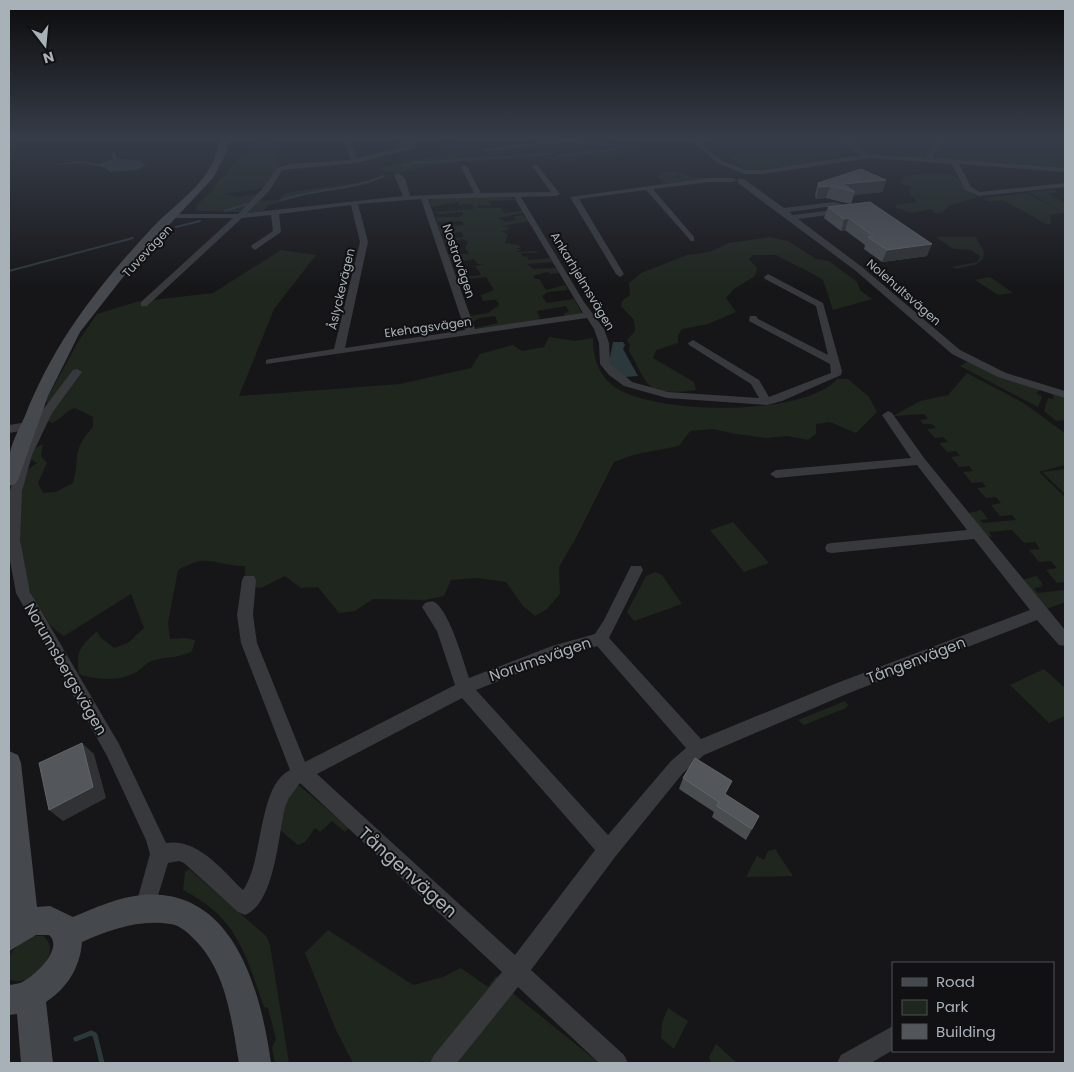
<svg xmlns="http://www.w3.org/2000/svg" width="1074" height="1072" font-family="Poppins,sans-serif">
	<rect width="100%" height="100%" fill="#161618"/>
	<!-- green -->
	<path fill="#1f261e" d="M253 139H271L276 150 279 167 265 188 223 194 240 197 260 193 239 212 196 211V206L213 190 220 178 227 175C231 164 239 161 245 151L254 148Z
		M441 139H451L457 150 462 152 470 149 472 153 469 154 475 153 473 150 485 151 603 139H609L616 146 505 151 576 149 549 156 545 159 459 162 426 166 397 173 377 169 411 160 456 154H449Z
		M706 139H1065V168L873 153H851L807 163 760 169 764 170H752V172L740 168 743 167Z
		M634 146 644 148 615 156H585L587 161 571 160 572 163 547 159 552 157 565 158 555 156 581 149Z
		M675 171 677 174 675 178 680 177 676 171 688 176 712 178 663 184 661 182 663 180 656 178 660 173Z
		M926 173C936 173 953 172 961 180 968 187 967 190 978 197L951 205 941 213 935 214 932 209 912 213 896 208 895 205 917 202 908 191 911 187 902 185V179L904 177Z
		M368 181 370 184 315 192 267 206 264 211 248 213 258 201 279 200 285 193Z
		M1053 189 1058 192 1048 194 1065 203V213L1050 215 1051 224H1046L1003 200 988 201 983 198 1027 193 1063 212 1028 192Z
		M510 197 515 200 488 201 491 206 477 205 478 208H501L504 213 522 211 524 213 498 218 505 222 516 220 514 216 524 215 529 221 502 226 508 227 509 230 501 231 508 234 505 243 519 245 520 248 515 249H522L516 252 539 251 535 253H521L523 257 527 256 529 260 550 258 553 262 527 264 534 269 556 268 559 273 551 274 547 272 533 276 535 279H539L546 290 565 285 568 290 548 292 542 296 547 303 574 299 582 313 581 314 565 317 564 313 569 312 566 306 537 311 540 320 480 329 475 328 498 323 495 316 480 318 472 322 470 316 488 313 494 308 498 307 499 303 495 300 500 299 483 301 481 295 494 290 486 277 458 280 456 275 465 277 481 275 476 267H471L484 264H478L474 259 452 264 448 254H469L465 248 468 242 463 239 445 243 443 239 463 237 462 232 441 234 438 225 444 224 445 227 464 225 462 221 437 222 436 217H459L463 215 462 212 440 214 434 212 474 209 472 204 459 205 458 202 432 207 430 201 434 198Z
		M770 237 788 241 816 259 829 261 857 282 860 290 872 299 833 310 823 280 815 275 776 255H753L749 259 757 268 755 276 734 289 726 298 736 312 708 324 682 329 678 335V343L656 350 653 358 694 382 696 390C683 392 656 395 647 383 640 373 635 361 629 351L630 345 627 340 635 331 634 320 621 306 622 301 630 295 629 283 641 273 687 255 709 252 729 243Z
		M936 237H976L984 252 983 259 975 265 955 269 952 267 977 262 980 256 971 250 954 249Z
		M281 250 316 255 274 309 239 396 400 384 471 368 480 354 513 345 522 351 544 347 549 337 575 341 593 338C593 357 598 375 615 387 655 415 805 417 837 379H848L869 397 877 412 856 433 830 422 816 424V434L808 440 787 436 765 438 736 434 712 429 690 431 679 446 633 455 614 462 576 538 559 567 560 594 547 609 535 616 523 606 506 582 477 578 451 580 444 596 425 600 373 599 355 611 339 613 318 587 301 588 285 576 261 588 245 586V566C213 566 210 552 178 570L168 623 170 639 185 638 195 640 192 651C176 659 170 656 155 660 147 662 145 666 139 670 124 682 96 680 79 674 75 651 81 646 97 631L100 637 114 648 128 643 144 628 131 594 64 636C25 612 17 549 20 507 21 497 21 479 28 470 30 467 34 465 37 463L29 459 35 448 43 444 41 456 47 463 38 483 43 493 56 492 73 483C81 456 70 452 93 427V417L75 408C65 411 62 419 52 423L48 421 51 410 46 400 79 340 97 314 136 302 213 293Z
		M990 277 1013 293 998 295 975 280Z
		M968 361 1040 390 1036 393 1042 397 1038 407 960 366Z
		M967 373 1022 402 1065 433V465L1039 472 1065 497V582L1057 583 1046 570 1057 568 1051 561 1039 562 1029 550 1040 549 1035 542 1024 543 1012 530 989 532 992 537 987 536 969 513 981 510 988 519 980 520 983 523 1016 520 1012 515 1000 516 991 505 1001 503 996 497 986 498 977 488 986 487 982 482 972 483 963 472 973 471 969 466 959 467 951 457 960 456 956 451 947 452 939 443 948 442 943 437 935 438 927 429 936 428 932 424H923L920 420 928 419 924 414 893 416 920 401 948 395Z
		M1052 393 1065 396V420L1056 421 1044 411 1048 398 1054 399Z
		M1065 469V494L1042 472Z
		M733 522 769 563 744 572 710 530Z
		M655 572 662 575 682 604 634 621 627 612 646 576Z
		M1037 576 1043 585H1040L1042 587 1034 588 1038 593 1065 590V602L1047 609 1022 580Z
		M1044 669 1065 688V716L1049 723 1010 685Z
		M845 701 848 705 846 708 804 725 798 720Z
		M295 785 300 786 349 828 345 832 332 821 320 832 315 828 305 842 298 845 281 831 277 823Z
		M775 849 793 876 746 877 757 856 764 860 768 851Z
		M189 869 266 936 270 945 289 1063H275L272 1048 276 1039 268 1008 264 1007C245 952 237 918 183 890L185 872Z
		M328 930 413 985 443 977 461 968 488 987 496 976 516 996 599 1063H425L423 1061 418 1063H353L336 1030 305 953Z
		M33 936H43C65 951 30 991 9 979 9 950 8 951 33 936Z
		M668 1008 688 1021 674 1049 661 1038 662 1023Z
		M716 1044 737 1063H711L709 1057Z"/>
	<!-- water -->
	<path fill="#2c393c" d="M115 152 117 158 141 161 146 166 136 170 111 172 100 166 82 163 52 165 79 161 99 164 113 159 111 153Z
		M613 342H623L625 345 623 349 638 376 625 377 609 362Z"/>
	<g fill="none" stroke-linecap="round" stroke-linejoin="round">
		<!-- stream-far1 -->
		<path stroke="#2c393c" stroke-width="2" d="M558 156 618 149
			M404 166 413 163 550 154
			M282 200C315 189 352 190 384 176
			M225 211 247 204
			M176 227 200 221
			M9 271 133 238"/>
		<!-- stream -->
		<path stroke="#2c393c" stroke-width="5" d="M76 1039 91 1033 95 1035 102 1063"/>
		<!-- street -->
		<path fill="#37393d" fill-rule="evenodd" d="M343 139H349L357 158 398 148V143L413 142 415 148 356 163 282 170 270 190 247 213 403 196 394 175 398 173 405 178 410 196 474 193 461 167 464 165 467 167 481 193 551 192 532 166 537 165 560 194 556 196 521 197 584 302 604 329 609 343 610 363 632 382 668 392 759 398 751 384 689 345 688 343 693 340 759 380 769 397 831 373 830 364 749 321 750 316H756L758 319 828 355 816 306 765 279 764 277 768 274 823 303 842 371 841 375 782 401 767 405 667 398 624 386 609 375 600 364 599 343 594 329 587 318 266 364V360L270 359 334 349 360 242 351 205 279 214 281 232 255 250 251 247 252 245 273 231 271 215 242 218 147 306H141V302L233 218H171L167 216 168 214H238L264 187 277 168 291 164 351 160ZM514 197 583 313 475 329 428 199ZM421 199 465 330 345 348 368 242 358 204Z
			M572 139H601L485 151 482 149Z
			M689 139H696L722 161 746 170H763L860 155 838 139H846L867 154 926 158 937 139H943L933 158 1065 168V172L959 164 971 187 980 192 1065 183V187L979 196 965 190 952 164 870 158 763 174H744L718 163Z
			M709 178H733L737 180 733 182H709L653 189 694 237V241H691L646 190 579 199 624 274 620 277 616 274 570 197Z
			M738 179H744L784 208 834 202 850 206V210L842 213 798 219 862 267 960 350 1006 373 1065 391V398L998 377 952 354 856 271 738 183ZM834 206 841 209 793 215 789 212Z
			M77 369 82 372 52 413 32 455 22 491 20 540 30 592 119 744 166 843C198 838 222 870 243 890 264 862 257 786 290 770L241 643 237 615 242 580 244 576H254L256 580 253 615 257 643 305 762 455 685 437 631 422 607 425 603C428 602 432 600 436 603 451 616 462 658 469 678L552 646 595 634 604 620 631 566H641L643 570 609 638 701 739 837 683 1030 610 974 539 832 553 827 552 825 548 827 544 832 543 967 530 917 465 776 478 770 474 776 470 911 458 882 415 888 411 892 413 924 458 1065 630V646L1059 645 1037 620 849 693 704 755 683 773 615 857 531 970 624 1055 628 1063H599L518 987 457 1063H430L434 1055 502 972 300 783 289 798 285 807C278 836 275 903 245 915L238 912 184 863 179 861 168 863 152 915 145 918 138 915 135 908 150 854 146 840 107 756 16 593 9 555 10 491 20 455 41 412 73 370ZM597 646 686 748 671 761 608 835 476 690 554 659ZM462 698 595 850 515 955 317 774Z
			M28 422 34 426 32 429 9 433V425Z
			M893 1026V1050L871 1063H837L841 1055Z"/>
		<!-- secondary -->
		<path fill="#45494d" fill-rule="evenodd" d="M219 139H227V151L213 178 138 258 80 332 48 396 18 480 15 484 9 486C9 477 8 468 9 459 10 445 19 429 25 416 54 342 98 286 152 228 177 201 216 180 219 139Z
			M9 751 18 755 21 763 37 907 50 906 73 917C95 908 118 897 142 895 234 887 261 991 271 1063H239C231 1019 227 970 192 937 186 931 179 925 170 924 139 919 109 930 82 942 80 968 67 988 46 1002L53 1063H21L17 1014 9 1015V985C14 984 20 984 24 981 36 975 64 948 49 935H36L9 951Z"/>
	</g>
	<!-- wall -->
	<path fill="#494d50" d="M886 180 882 192 854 195 851 204 927 256 882 262 864 249 865 245 845 230 841 231 824 218 828 207 850 204 826 198 816 199 815 195 818 183Z
		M683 778 725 794 752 829 746 840 712 817 714 812 679 789Z"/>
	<!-- shaded-wall -->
	<path fill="#303235" d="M886 180 882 192 854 195 855 192 843 184Z
		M830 186 826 198 816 199 819 187Z
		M849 218 845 230 841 231 844 219Z
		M932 244 927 256 882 262 887 250Z
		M82 743 94 754 106 798 63 821 49 810Z"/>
	<!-- building -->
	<path fill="#53575b" stroke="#61656a" d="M861 169 886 180 843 184 855 192 830 186 819 187 818 183Z
		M870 202 932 244 887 250 868 237 873 236 849 218 844 219 828 207Z
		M82 743 93 787 49 810 39 763Z
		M695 758 732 781 725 794 759 816 752 829 717 806 719 802 683 778Z"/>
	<!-- sky -->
	<linearGradient id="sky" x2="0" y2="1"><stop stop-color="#0c0c0d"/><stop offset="0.48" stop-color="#363c48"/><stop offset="1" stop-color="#363c48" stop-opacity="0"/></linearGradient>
	<rect width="1074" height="289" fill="url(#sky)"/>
	<g text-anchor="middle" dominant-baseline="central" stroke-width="4" stroke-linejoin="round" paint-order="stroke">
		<!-- far-street labels -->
		<g font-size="12" fill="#a8b1b8" stroke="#111113">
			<text transform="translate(147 251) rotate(-47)">Tuvevägen</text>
			<text transform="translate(459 261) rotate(71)">Nostravägen</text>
			<text transform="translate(583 281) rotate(59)">Ankarhjelmsvägen</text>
			<text transform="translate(341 289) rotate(-77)">Åslyckevägen</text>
			<text transform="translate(904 292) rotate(41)">Nolehultsvägen</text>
			<text transform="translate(428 327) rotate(-8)">Ekehagsvägen</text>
		</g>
		<!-- street labels -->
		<g font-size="15" fill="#a8b1b8" stroke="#111113">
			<text transform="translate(540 659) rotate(-19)">Norumsvägen</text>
			<text transform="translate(916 660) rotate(-21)">Tångenvägen</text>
			<text transform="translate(66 669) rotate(60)">Norumsbergsvägen</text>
		</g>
		<!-- near-street labels -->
		<g font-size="18" fill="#a8b1b8" stroke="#111113">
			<text transform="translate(408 872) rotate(42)">Tångenvägen</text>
		</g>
	</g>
	<!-- border -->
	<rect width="1074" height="1072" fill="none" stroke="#a8b1b8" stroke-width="20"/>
	<!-- legend -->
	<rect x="892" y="962" width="162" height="90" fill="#111113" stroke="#4d5155"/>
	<rect x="902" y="978" width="25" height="8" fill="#45494d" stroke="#4d5155"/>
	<text x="936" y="987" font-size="15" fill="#a8b1b8">Road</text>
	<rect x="902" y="1000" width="25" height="15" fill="#1f261e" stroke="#4d5155"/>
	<text x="936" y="1012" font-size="15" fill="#a8b1b8">Park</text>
	<rect x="902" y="1024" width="25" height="15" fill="#53575b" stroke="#4d5155"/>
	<text x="936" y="1037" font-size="15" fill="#a8b1b8">Building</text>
	<!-- north arrow -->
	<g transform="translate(45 45) rotate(164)" stroke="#111113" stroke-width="4" paint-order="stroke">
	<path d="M0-4L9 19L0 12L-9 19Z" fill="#a8b1b8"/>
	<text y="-8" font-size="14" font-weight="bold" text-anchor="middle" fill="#a8b1b8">N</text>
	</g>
</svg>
